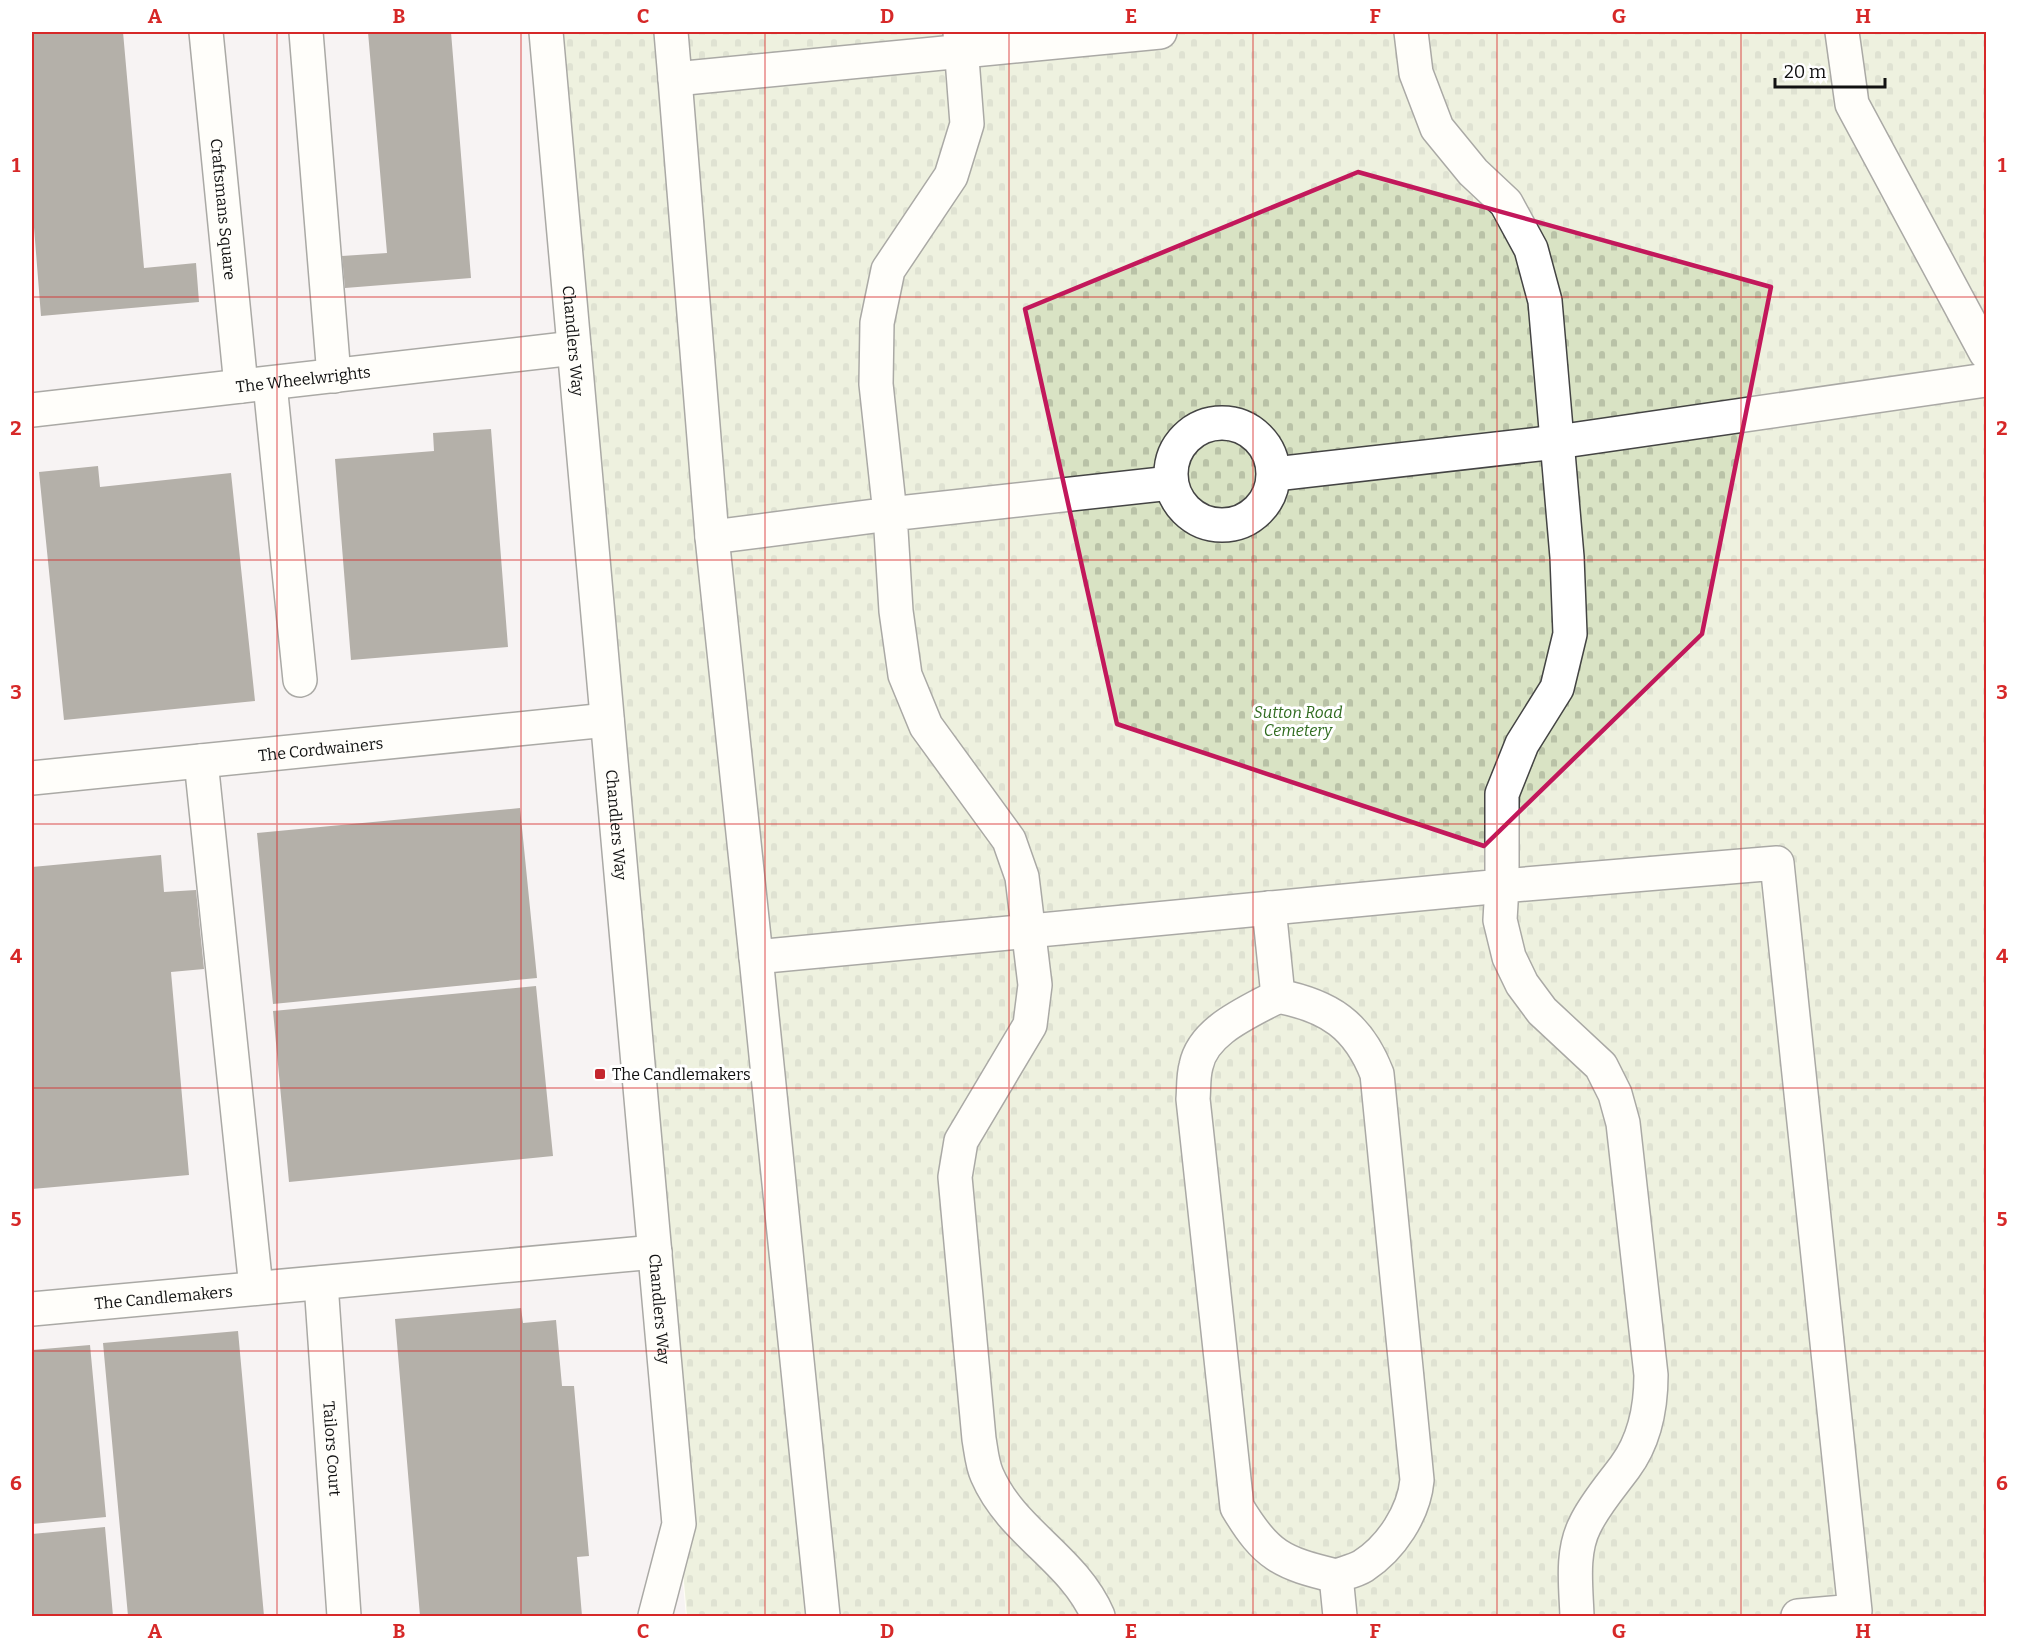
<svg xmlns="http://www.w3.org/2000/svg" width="2018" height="1648" font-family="Bitter,serif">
	<defs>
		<pattern id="cemetery-stones" width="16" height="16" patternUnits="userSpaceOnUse" patternTransform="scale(1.5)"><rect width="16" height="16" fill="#d9e3c4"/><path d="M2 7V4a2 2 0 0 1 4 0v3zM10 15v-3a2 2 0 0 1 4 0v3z" fill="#b9c2a7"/></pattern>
	</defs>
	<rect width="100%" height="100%" fill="#fffdf5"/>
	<!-- industrial -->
	<path fill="#eee6ef" d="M32 32H537L686 1616H32Z"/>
	<!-- cemetery -->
	<path fill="url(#cemetery-stones)" d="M546 32H1986V1616H687Z"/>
	<!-- building -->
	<path fill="#5a524d" d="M32 32H123L144 268 196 263 199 302 41 316 32 202Z
		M368 32H451L471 278 345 288 342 256 387 253Z
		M491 429 508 647 351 660 335 459 434 451 433 433Z
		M98 466 100 487 231 473 255 701 64 720 39 472Z
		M520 808 537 978 273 1004 257 833Z
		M161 855 164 892 196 890 204 969 171 972 189 1175 32 1189V867Z
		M536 986 553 1156 289 1182 273 1011Z
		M521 1308 523 1323 556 1320 562 1386H574L589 1556 577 1557 582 1616H420L395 1319Z
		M238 1331 264 1616H128L103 1343Z
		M90 1345 106 1517 32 1524V1350Z
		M105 1527 113 1616H32V1534Z"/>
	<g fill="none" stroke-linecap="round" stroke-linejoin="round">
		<!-- minor casing -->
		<g stroke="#444" stroke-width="36">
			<g id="minor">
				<path id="s1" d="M206 32 241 386"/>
				<path d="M306 32 334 376"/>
				<path id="s2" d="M546 32 679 1524 655 1616"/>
				<path d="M671 32 675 79 1160 32"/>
				<path d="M1842 32 1852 104 1986 353"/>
				<path d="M675 79 712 537 890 514 876 384 877 323 888 270 951 176 967 124 960 32"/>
				<path d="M270 384 300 680"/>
				<path id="s3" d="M32 410 574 348"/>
				<circle cx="1222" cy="474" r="51"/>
				<path d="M1275 474 1557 442 1986 380"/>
				<path d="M712 537 756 957 1502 886V794L1522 744 1557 688 1570 634 1567 557 1545 301 1531 249 1506 203 1473 172 1437 128 1416 73 1411 32"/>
				<path d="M201 761 256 1288"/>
				<path id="s4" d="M32 778 607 720"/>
				<path d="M1269 908 1278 996C1329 1006 1358 1025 1377 1074L1417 1480C1414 1513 1391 1548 1363 1566 1355 1571 1344 1573 1336 1576L1340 1616"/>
				<path d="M756 957 823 1616"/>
				<path d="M1278 996C1249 1012 1203 1030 1196 1066 1193 1077 1194 1089 1193 1099L1237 1507C1266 1556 1282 1563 1336 1576"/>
				<path id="s5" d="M321 1283 344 1616"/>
				<path id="s6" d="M32 1309 655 1252"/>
				<path d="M1098 1616C1073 1558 1012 1533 987 1475 982 1464 981 1450 979 1439L955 1177 961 1141 1030 1025 1035 985 1022 877 1009 840 926 726 905 675 896 611 890 514 1171 483"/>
				<path d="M1577 1616C1576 1587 1571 1552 1585 1525 1595 1504 1611 1486 1625 1467 1645 1440 1651 1408 1651 1375L1623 1123 1615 1094 1601 1066 1542 1011 1522 984 1509 957 1500 920 1502 886 1777 863 1855 1611 1798 1616"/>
			</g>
		</g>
		<!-- minor -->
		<use href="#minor" stroke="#fff" stroke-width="33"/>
	</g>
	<!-- marked area -->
	<path d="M0 0H2018V1648H0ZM1358 172 1771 287 1702 634 1484 846 1117 724 1025 309Z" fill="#fffdf5" fill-opacity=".55" fill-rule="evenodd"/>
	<path fill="none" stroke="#c2185b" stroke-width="4.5" stroke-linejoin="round" d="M1358 172 1771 287 1702 634 1484 846 1117 724 1025 309Z"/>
	<!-- grid -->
	<path fill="none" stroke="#d62828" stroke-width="1.5" stroke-opacity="0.55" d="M277 32V1616M521 32V1616M765 32V1616M1009 32V1616M1253 32V1616M1497 32V1616M1741 32V1616M32 297H1986M32 560H1986M32 824H1986M32 1088H1986M32 1351H1986"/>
	<!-- markers -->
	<rect fill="#c4262e" stroke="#fff" stroke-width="2" x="594" y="1068" width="12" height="12" rx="3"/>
	<g text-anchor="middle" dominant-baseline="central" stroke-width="6" stroke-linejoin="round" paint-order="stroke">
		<!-- street labels -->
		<g font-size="16" fill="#111" stroke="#fff">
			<text stroke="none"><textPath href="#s1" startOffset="178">Craftsmans Square</textPath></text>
			<text stroke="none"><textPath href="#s2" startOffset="310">Chandlers Way</textPath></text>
			<text stroke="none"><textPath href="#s3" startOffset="273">The Wheelwrights</textPath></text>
			<text stroke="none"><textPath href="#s4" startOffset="290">The Cordwainers</textPath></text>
			<text stroke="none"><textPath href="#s2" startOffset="796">Chandlers Way</textPath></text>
			<text stroke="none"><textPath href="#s6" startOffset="132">The Candlemakers</textPath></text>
			<text stroke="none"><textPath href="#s2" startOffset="1282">Chandlers Way</textPath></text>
			<text stroke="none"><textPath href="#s5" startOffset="166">Tailors Court</textPath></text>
		</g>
		<!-- park labels -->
		<g font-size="16" font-style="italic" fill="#2f6b1f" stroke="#fff">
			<text x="1298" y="712">Sutton Road<tspan x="1298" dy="18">Cemetery</tspan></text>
		</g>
		<!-- poi labels -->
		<g font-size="16" fill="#111" stroke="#fff" text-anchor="start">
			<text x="612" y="1074">The Candlemakers</text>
		</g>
	</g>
	<!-- border -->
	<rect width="2018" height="1648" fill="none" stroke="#ffffff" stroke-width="66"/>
	<!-- scale -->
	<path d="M1775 78v9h110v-9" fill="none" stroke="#111111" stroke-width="3"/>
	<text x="1784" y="78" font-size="18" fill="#111111" stroke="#ffffff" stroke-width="4.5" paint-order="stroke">20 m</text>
	<rect x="33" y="33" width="1952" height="1582" fill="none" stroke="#d62828" stroke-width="2"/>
	<g font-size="20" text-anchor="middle" font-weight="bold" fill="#d62828">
		<text x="155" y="23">A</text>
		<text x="399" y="23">B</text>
		<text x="643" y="23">C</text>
		<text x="887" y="23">D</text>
		<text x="1131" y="23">E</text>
		<text x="1375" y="23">F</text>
		<text x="1619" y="23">G</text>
		<text x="1863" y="23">H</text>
		<text x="16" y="172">1</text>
		<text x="2002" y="172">1</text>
		<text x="16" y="435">2</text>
		<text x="2002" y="435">2</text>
		<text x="16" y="699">3</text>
		<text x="2002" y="699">3</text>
		<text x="16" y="963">4</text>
		<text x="2002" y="963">4</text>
		<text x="16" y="1226">5</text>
		<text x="2002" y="1226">5</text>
		<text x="16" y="1490">6</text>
		<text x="2002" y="1490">6</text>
		<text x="155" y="1638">A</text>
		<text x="399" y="1638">B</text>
		<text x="643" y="1638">C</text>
		<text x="887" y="1638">D</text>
		<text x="1131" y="1638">E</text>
		<text x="1375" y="1638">F</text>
		<text x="1619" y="1638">G</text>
		<text x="1863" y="1638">H</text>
	</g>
</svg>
